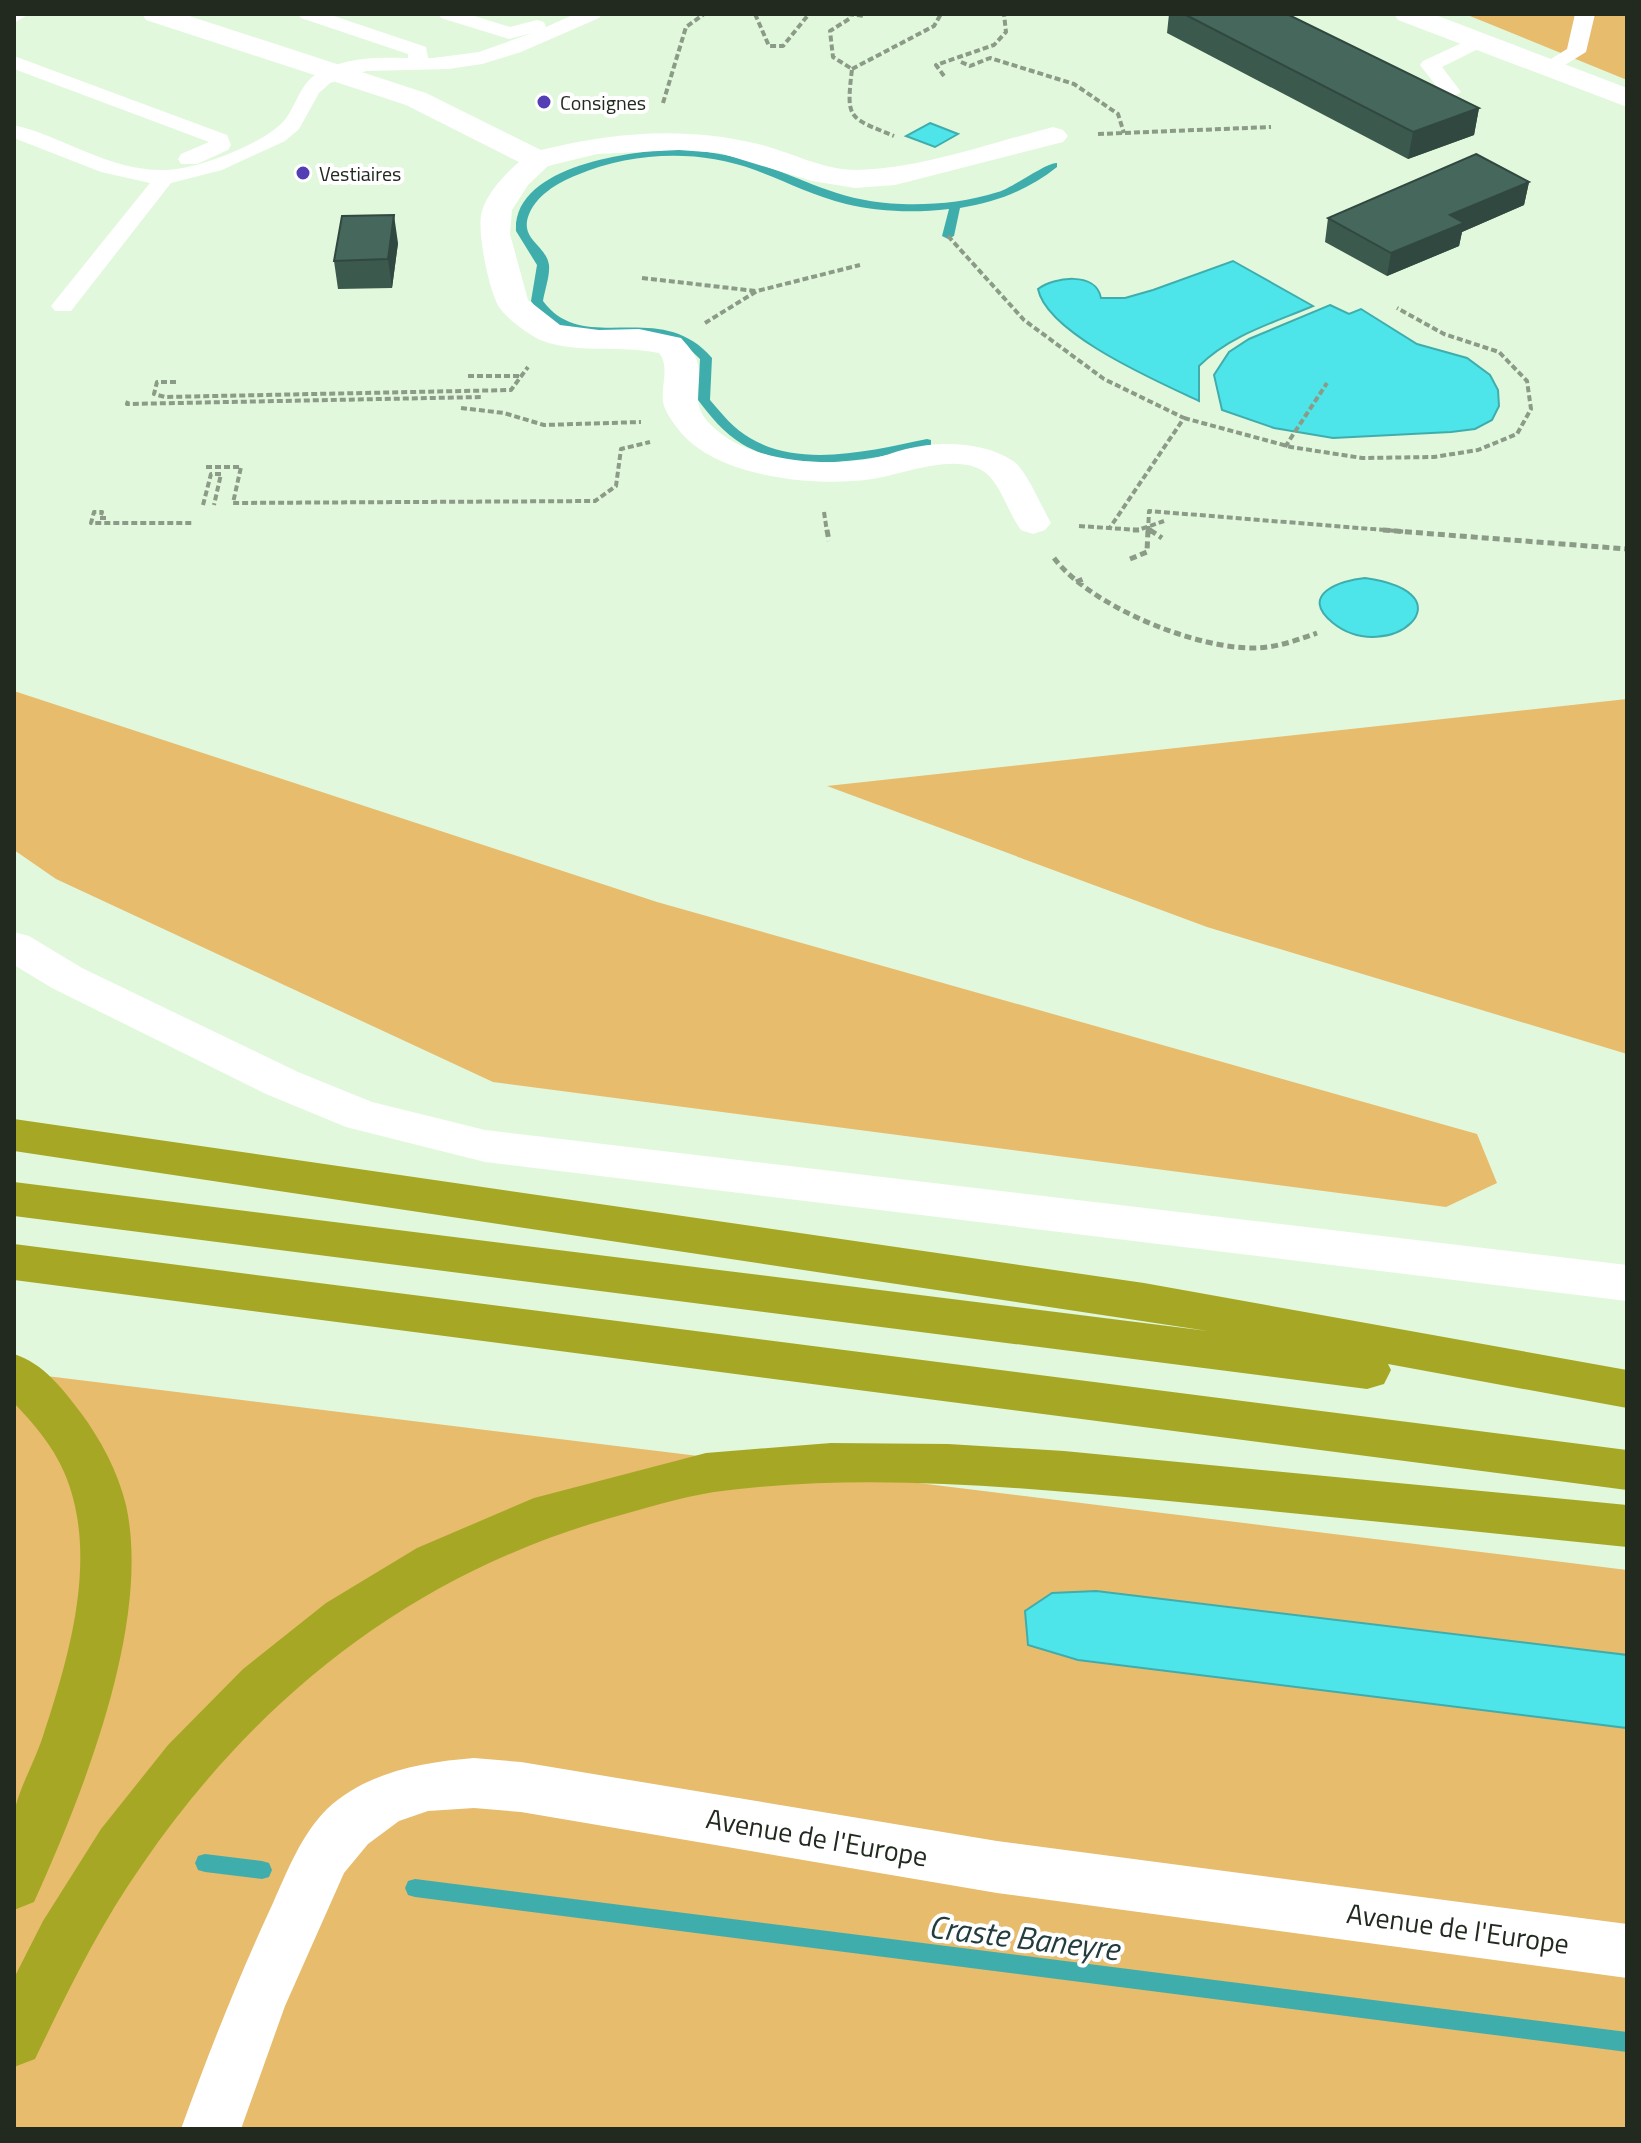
<svg xmlns="http://www.w3.org/2000/svg" width="1641" height="2143" font-family="'Titillium Web',sans-serif">
	<rect width="100%" height="100%" fill="#e2f8dc"/>
	<!-- green -->
	<path fill="#e7bc6d" d="M1465 14H1627V80Z
		M14 691 657 902 1477 1134 1497 1183 1446 1207 493 1082 56 879 14 850Z
		M1627 699V1054L1207 927 827 786Z
		M14 1372 1627 1570V2129H14Z"/>
	<!-- water -->
	<path fill="#4de5e9" stroke="#40adad" stroke-width="2" d="M930 123 958 134 935 147 906 136Z
		M1233 261 1313 306C1273 323 1230 335 1199 366V401C1159 382 1047 334 1038 289 1054 277 1096 271 1101 298H1125L1153 290Z
		M1330 305 1349 314 1361 309 1417 344 1467 358 1490 375 1498 390 1499 406 1492 420 1475 429 1451 432 1333 438 1274 428 1222 410 1214 375 1229 352 1249 339Z
		M1365 578C1475 594 1388 667 1333 623 1298 595 1340 580 1365 578Z
		M1096 1591 1627 1655V1728L1078 1660 1028 1645 1025 1611 1052 1593Z"/>
	<g fill="none" stroke-linecap="round" stroke-linejoin="round">
		<!-- stream -->
		<path fill="#40adad" fill-rule="evenodd" d="M679 149C703 151 727 154 750 161 807 179 839 202 902 204 934 205 967 202 998 192 1014 187 1047 162 1057 163V167C1028 190 997 202 960 208L954 236 948 239 942 236 949 209C915 213 879 212 846 204 814 196 785 181 755 170 697 149 633 152 577 175 557 183 535 196 528 217 521 240 546 245 549 265 550 276 545 289 543 301 584 357 660 297 712 358L710 400C722 414 734 429 750 438 801 469 873 450 927 439L931 440V446C874 459 796 476 742 444 724 433 710 416 698 400L700 359C691 350 682 342 670 337 631 324 581 348 547 321 540 316 536 307 531 301L537 265 516 231C513 165 632 151 679 149Z
			M205 1854 262 1861 269 1863 272 1870 269 1877 262 1879 205 1872 198 1870 195 1863 198 1856Z
			M415 1879 1627 2032V2052L415 1897 408 1895 405 1888 408 1881Z"/>
		<!-- path-far1 -->
		<path stroke="#8b9b87" stroke-width="4" stroke-dasharray="6 3" stroke-linecap="butt" d="M755 14 769 46H783L809 14
			M848 14 865 16
			M849 19 830 31 833 57 852 69C846 120 848 117 894 136
			M961 62 970 66 990 58 1074 84 1118 114 1124 133
			M852 69 934 26 941 14
			M944 76 936 65 994 45 1006 32 1004 14
			M663 103 686 27 704 14
			M1098 134 1271 127
			M948 236 1024 320 1104 379 1184 418 1109 529
			M642 278 756 291
			M705 323 757 291 860 265
			M468 376H521
			M176 382H157L154 394 165 397 511 390 528 367
			M128 401 127 404 483 397
			M461 408 504 413 544 425 641 422
			M1184 418 1291 447 1362 458 1434 457 1478 450 1517 434 1531 409 1527 381 1499 352 1444 334 1397 308
			M1285 447 1327 383
			M206 467H241L233 503 595 501 616 486 621 449 650 442
			M203 505 211 474H221L214 505
			M824 512 827 532
			M106 518H100L102 512H94L91 523H194
			M1079 526 1138 530 1164 521
			M1149 529 1153 532
			M1148 532 1149 511 1409 532"/>
		<!-- path -->
		<path stroke="#8b9b87" stroke-width="5" stroke-dasharray="7 4" stroke-linecap="butt" d="M827 530 829 541
			M1133 530H1139
			M1150 530 1162 538
			M1383 530 1627 549
			M1054 558C1090 606 1197 650 1257 648 1278 647 1298 640 1317 633
			M1130 559 1147 552 1148 530
			M1076 582 1086 578"/>
		<!-- lane -->
		<path fill="#fff" fill-rule="evenodd" d="M14 14H29L14 23Z
			M298 14H328L426 47 428 58H433L479 52 532 33 509 39 441 18 438 14H468L510 27 537 20 544 22 546 27 575 14H602L599 18 521 52 482 64 449 69 366 71 330 83 319 93 299 129 285 141 222 170 171 183 71 311H55L51 306 55 301 150 183 101 172 14 138V125C65 137 111 172 166 170 196 170 262 144 283 122 297 106 299 84 318 73 344 57 379 57 408 58V54L301 18Z
			M1575 14H1595L1586 52 1555 71H1541L1538 67 1567 49Z
			M1479 35 1486 37 1489 41 1486 45 1442 67 1461 92 1451 98 1444 96 1420 65 1423 61Z
			M14 56 227 135 231 145 228 150 197 164H181L178 159 181 154 209 142 14 69Z"/>
		<!-- street -->
		<path fill="#fff" fill-rule="evenodd" d="M142 14H183L426 93 541 150C613 132 685 126 758 144 791 152 822 170 857 170 920 169 991 143 1053 127L1063 130 1068 136 1063 142 895 185 855 188 812 181 720 153 679 150 597 154 548 166 528 185 512 210 510 234 528 300 560 325 599 330 639 329 681 338C686 344 693 351 696 358 705 380 688 399 708 422 744 462 821 467 870 459 882 457 894 452 906 449 939 441 983 441 1013 461 1026 469 1042 508 1051 523L1045 530 1033 534 1021 530C1009 514 1003 491 990 477 964 448 902 475 872 479 817 487 725 478 685 437 678 430 667 415 664 406 659 388 671 368 659 353 621 345 580 354 543 341 530 336 506 318 499 307 489 291 476 229 482 211 487 193 505 174 519 162L406 105 146 20Z
			M1394 14H1433L1627 88V107L1398 20Z
			M14 932 29 936 82 968 298 1072 372 1102 485 1130 1627 1265V1301L485 1162 346 1127 266 1094 52 988 14 965Z
			M474 1758 521 1762 997 1841 1627 1924V1978L997 1893 521 1812 474 1808 428 1811 399 1821 368 1844 344 1873 285 2006 241 2129H181C209 2052 238 1978 273 1903 288 1870 301 1835 327 1809 366 1772 423 1762 474 1758Z"/>
		<!-- highway -->
		<path fill="#a6a825" fill-rule="evenodd" d="M14 1119 1144 1283 1627 1370V1408L1388 1364 1391 1370 1384 1384 1367 1389 14 1216V1182L1208 1331 14 1151Z
			M14 1244 1627 1450V1490L14 1280Z
			M14 1354C43 1363 63 1389 81 1413 101 1440 118 1472 126 1505 152 1623 82 1796 34 1902L14 1910C14 1883 9 1838 14 1813 19 1788 34 1763 42 1739 69 1657 100 1555 64 1472 53 1446 33 1423 14 1403Z
			M831 1443 948 1444 1064 1451 1627 1505V1547C1471 1531 1314 1515 1158 1500 1011 1487 861 1472 714 1492 678 1498 642 1509 607 1519 411 1576 257 1697 142 1865 99 1926 67 1993 35 2059L14 2067V1978L43 1921 101 1829 168 1745 243 1669 326 1603 417 1548 534 1498 706 1453Z"/>
	</g>
	<!-- wall -->
	<path fill="#3c594e" d="M1169 14H1287L1479 108 1474 135 1408 159 1167 33Z
		M1529 182 1524 205 1462 232 1459 246 1387 276 1325 242 1328 218Z
		M398 243 392 288 338 289 334 261Z"/>
	<!-- shaded-wall -->
	<path fill="#314840" d="M1479 108 1474 135 1408 159 1413 132Z
		M1529 182 1524 205 1462 232 1459 246 1387 276 1391 253 1450 215Z
		M394 215 398 243 392 288 388 259Z"/>
	<!-- building -->
	<path fill="#46675b" stroke="#314840" stroke-width="2" d="M1184 14H1287L1479 108 1413 132Z
		M1476 154 1529 182 1450 215 1464 223 1391 253 1328 218Z
		M394 215 388 259 334 261 342 216Z"/>
	<!-- markers -->
	<g fill="#543eb6" stroke="#fff" stroke-width="3">
		<circle cx="544" cy="102" r="8"/>
		<circle cx="303" cy="173" r="8"/>
	</g>
	<g text-anchor="middle" dominant-baseline="central" stroke-width="8" stroke-linejoin="round" paint-order="stroke">
		<!-- far-poi labels -->
		<g font-size="20" fill="#222a20" stroke="#fff" text-anchor="start">
			<text x="560" y="102">Consignes</text>
			<text x="319" y="173">Vestiaires</text>
		</g>
		<!-- near-street labels -->
		<g font-size="28" fill="#222a20" stroke="#fff">
			<text transform="translate(817 1837) rotate(10)">Avenue de l'Europe</text>
			<text transform="translate(1458 1928) rotate(8)">Avenue de l'Europe</text>
		</g>
		<!-- near-water labels -->
		<g font-size="32" font-style="italic" fill="#233c3d" stroke="#fff">
			<text transform="translate(1024 1937) rotate(7)">Craste Baneyre</text>
		</g>
	</g>
	<!-- border -->
	<rect width="1641" height="2143" fill="none" stroke="#222a20" stroke-width="32"/>
</svg>
